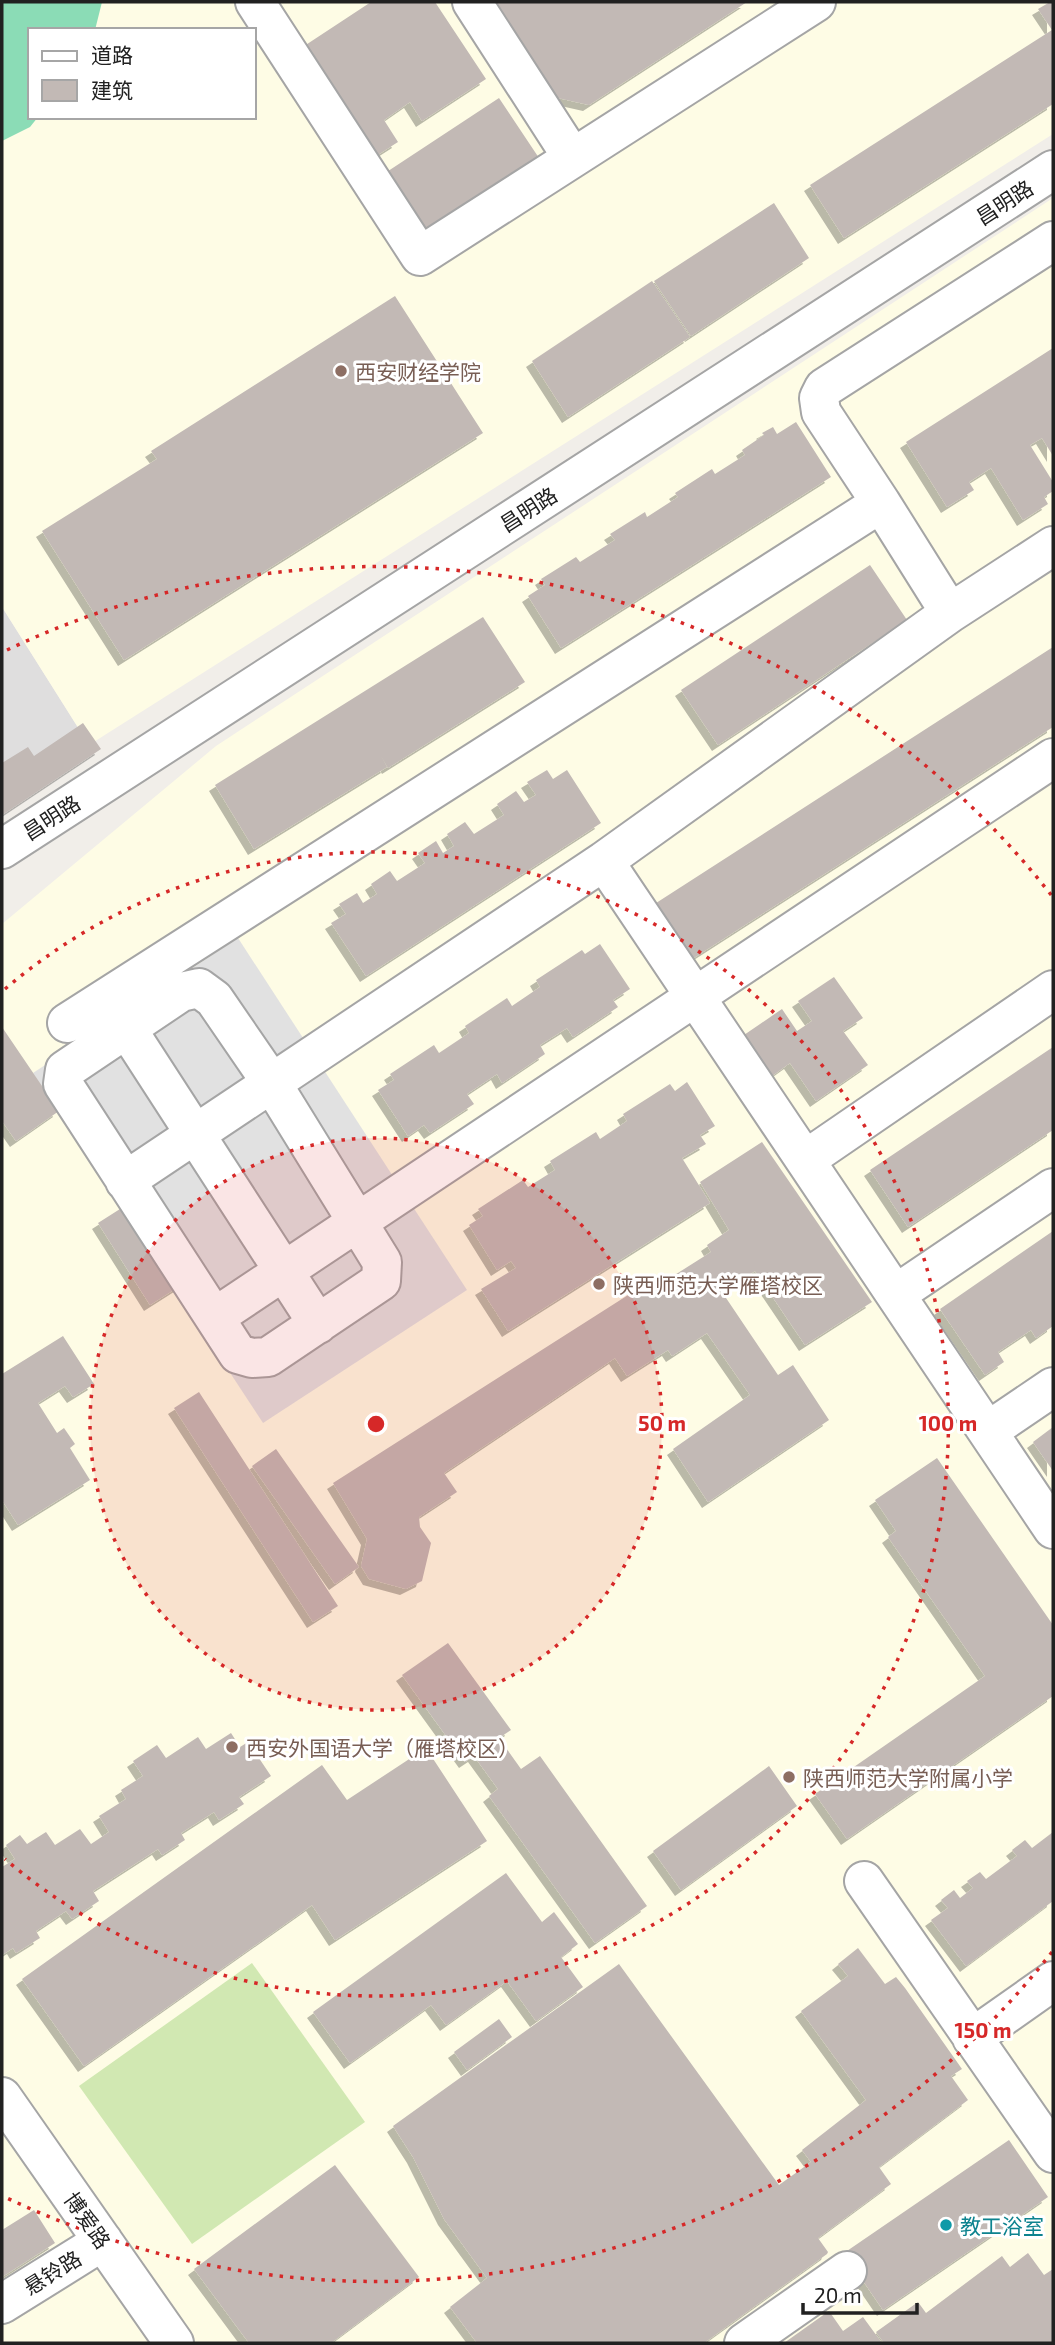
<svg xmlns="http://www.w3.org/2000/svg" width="1055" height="2345" font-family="'Exo 2','Noto Sans SC',sans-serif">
	<defs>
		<filter id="shadow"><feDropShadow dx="-6" dy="6" stdDeviation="0" flood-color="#0004"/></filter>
	</defs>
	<rect width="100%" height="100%" fill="#f1eee9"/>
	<!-- residential -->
	<path fill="#dfdede" d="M2 607 89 745 2 808Z"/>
	<!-- education -->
	<path fill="#fefce5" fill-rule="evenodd" d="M2 2H1053V134L89 745 2 607ZM30 30H254V117H30Z
		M1053 198V2343H2V924L216 746Z"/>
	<!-- grass -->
	<path fill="#d1e8b2" d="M252 1963 365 2122 192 2244 79 2086Z"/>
	<!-- pitch -->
	<path fill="#8bdcb6" d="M2 2H102L95 30H30V117H38L30 127 2 141Z"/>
	<!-- parking -->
	<path fill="#e1e1e1" d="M238 938 467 1290 263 1423 33 1073Z"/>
	<!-- building -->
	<path fill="#c2b9b5" filter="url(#shadow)" d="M371 2H435L486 79 422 121 410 102 384 120 398 142 365 163 292 54Z
		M476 2H747L589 105 558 98 543 108Z
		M1050 2H1053V104L844 238 810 185 1052 30 1038 9Z
		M499 98 547 170 420 253 373 181Z
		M774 203 809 258 691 336 654 281Z
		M652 281 690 337 568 417 532 361Z
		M395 296 483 433 124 660 42 531 157 459 151 451Z
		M1053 348V456L1042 438 1030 445 1053 482V491L1044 497 1048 504 1023 520 991 468 969 482 974 490 947 507 906 442Z
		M796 422 831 477 561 648 528 596 545 585 541 579 576 557 580 562 615 540 610 534 645 512 647 517 678 497 675 493 712 469 715 474 745 455 742 450 764 435 762 433 773 427 777 434Z
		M870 565 907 620 718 745 681 690Z
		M483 617 525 682 388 768 381 756 387 767 254 849 215 785Z
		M1053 647V727L689 961 653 905Z
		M83 723 101 749 2 815V763L28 747 34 756Z
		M547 770 553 779 567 770 601 823 366 976 331 923 346 914 339 904 357 893 363 903 377 894 371 884 390 871 397 881 425 863 418 853 436 841 443 853 454 846 447 834 465 822 474 834 504 815 497 804 516 791 524 802 536 795 527 782Z
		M600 944 630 989 613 1000 618 1007 573 1037 567 1028 540 1045 545 1054 502 1083 497 1074 467 1094 474 1104 430 1133 424 1125 408 1136 378 1090 394 1080 390 1074 434 1045 439 1053 469 1033 465 1026 507 998 512 1006 540 987 536 980 582 950 585 954Z
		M834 977 863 1018 843 1031 868 1065 816 1101 790 1063 772 1076 744 1035 782 1009 797 1031 812 1021 798 1001Z
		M2 1027 59 1111 16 1141 2 1121Z
		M1053 1047V1130L908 1227 870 1170Z
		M687 1082 715 1126 700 1135 706 1144 682 1158 710 1203 508 1331 481 1289 516 1268 511 1261 497 1270 469 1225 483 1216 478 1209 523 1180 528 1187 555 1170 550 1161 596 1132 600 1139 627 1121 623 1114 670 1084 675 1091Z
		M762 1142 872 1302 805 1345 755 1271 722 1292 778 1375 793 1365 829 1420 708 1502 673 1449 750 1395 707 1333 672 1356 668 1350 627 1376 615 1358 444 1473 457 1492 419 1517 420 1527 431 1543 422 1581 406 1589 369 1579 361 1566 367 1539 333 1483 647 1283 651 1290 711 1252 707 1245 729 1230 700 1182Z
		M142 1195 194 1277 150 1305 98 1223Z
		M1053 1231V1326L1036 1338 1031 1330 998 1352 1004 1362 985 1375 940 1309Z
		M63 1336 94 1384 73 1397 65 1386 38 1403 57 1433 64 1428 75 1444 70 1448 90 1480 18 1525 2 1500V1374Z
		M199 1392 338 1606 313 1622 174 1408Z
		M1053 1427V1471L1033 1442Z
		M276 1449 359 1567 335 1584 252 1466Z
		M937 1458 1053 1625V1696L847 1839 815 1794 985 1676 888 1537 896 1531 875 1500Z
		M448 1643 511 1730 499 1738 521 1769 540 1756 647 1906 595 1943 489 1796 498 1789 474 1756 465 1762 402 1675Z
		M231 1733 240 1747 248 1742 271 1776 239 1797 244 1804 219 1820 214 1812 181 1833 185 1840 162 1855 158 1849 93 1891 99 1901 72 1919 66 1911 36 1931 40 1938 16 1953 13 1948 2 1955V1867L15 1859 6 1845 20 1835 27 1844 46 1832 55 1845 80 1829 91 1844 109 1832 99 1816 126 1799 121 1790 143 1776 133 1761 157 1745 166 1758 198 1737 206 1749Z
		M426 1748 487 1841 335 1940 312 1905 84 2066 22 1979 322 1765 347 1800Z
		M769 1766 797 1806 681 1890 653 1851Z
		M1053 1832V1901L966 1966 931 1920 948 1908 941 1900 954 1890 960 1898 973 1888 967 1881 980 1872 986 1879 1017 1856 1012 1850 1025 1840 1032 1848Z
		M506 1873 542 1922 554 1912 578 1944 561 1957 583 1987 536 2021 507 1981 446 2025 431 2005 350 2063 313 2012Z
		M858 1948 885 1984 896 1977 905 1988 962 2069 951 2076 968 2100 879 2167 891 2184 818 2238 828 2252 827 2254 704 2343H477L450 2307 487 2278 444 2219 413 2157 393 2126 619 1964 779 2185 811 2162 802 2150 866 2100 801 2011 848 1976 838 1964Z
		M499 2019 512 2037 467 2070 454 2052Z
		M1009 2140 1048 2197 883 2310 844 2253Z
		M335 2165 419 2277 331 2343H249L194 2269Z
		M34 2210 55 2243 2 2277V2230Z
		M1028 2253 1044 2275 1053 2269V2343H884L876 2332 918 2302 926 2313 1002 2256 1010 2267Z
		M829 2311 843 2331 863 2317 882 2343H784Z"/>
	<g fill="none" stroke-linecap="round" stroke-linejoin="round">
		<!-- minor casing -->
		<g stroke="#a5a5a5" stroke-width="42">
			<path id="minor" d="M255 2 420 256 816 2
				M472 2 572 157
				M881 503 950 613
				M2 849 1053 170
				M604 861 1053 1529
				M199 988 214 999 271 1082 382 1262 381 1281 268 1357 252 1358 238 1354 63 1084 65 1070 181 992Z
				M67 1023 881 503 821 412 819 398 824 388 1053 241
				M127 1029 318 1324
				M805 1160 1053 990
				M125 1181 604 861 950 613 1053 546
				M896 1294 1053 1188
				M215 1317 1053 758
				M988 1431 1053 1387
				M864 1881 1053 2153
				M972 2038 1053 1981
				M2 2097 174 2343
				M2 2304 103 2241
				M744 2343 847 2271"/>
		</g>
		<!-- minor -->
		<use href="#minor" stroke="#fff" stroke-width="38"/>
	</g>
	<!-- distance rings -->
	<circle cx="376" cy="1424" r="286" fill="#d62828" fill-opacity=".12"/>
	<g fill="none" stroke="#d62828" stroke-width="3.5" stroke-dasharray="3.5 7">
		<circle cx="376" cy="1424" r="286"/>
		<path d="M5 989A572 572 0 1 1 5 1859"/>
		<path d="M1052 1952A858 858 0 0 1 7 2198M7 650A858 858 0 0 1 1052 896"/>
	</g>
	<!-- markers -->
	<g fill="#8d6e63" stroke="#fff" stroke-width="2.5">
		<circle cx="341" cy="371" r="7"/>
		<circle cx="599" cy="1284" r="7"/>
		<circle cx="232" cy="1747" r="7"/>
		<circle cx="789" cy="1777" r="7"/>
	</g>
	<circle fill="#0f9aa8" stroke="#fff" stroke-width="2.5" cx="946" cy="2225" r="7"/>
	<g text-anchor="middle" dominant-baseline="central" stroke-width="6" stroke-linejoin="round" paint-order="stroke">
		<!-- street labels -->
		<g font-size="21" fill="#212121" stroke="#fff">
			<text transform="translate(1004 202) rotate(-33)">昌明路</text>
			<text transform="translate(528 509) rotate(-33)">昌明路</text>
			<text transform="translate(51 817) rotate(-33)">昌明路</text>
			<text transform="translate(88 2220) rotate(55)">博爱路</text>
			<text transform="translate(52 2272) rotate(-32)">悬铃路</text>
		</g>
		<!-- education labels -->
		<g font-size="21" fill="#785e54" stroke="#fff" text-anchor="start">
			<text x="355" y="371">西安财经学院</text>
			<text x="613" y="1284">陕西师范大学雁塔校区</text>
			<text x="246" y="1747">西安外国语大学（雁塔校区）</text>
			<text x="803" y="1777">陕西师范大学附属小学</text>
		</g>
		<!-- culture labels -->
		<g font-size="21" fill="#0d838f" stroke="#fff" text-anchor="start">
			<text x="960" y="2225">教工浴室</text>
		</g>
	</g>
	<circle cx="376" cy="1424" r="10" fill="#d62828" stroke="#fff" stroke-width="3.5"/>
	<g font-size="21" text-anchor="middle" font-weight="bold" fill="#d62828" stroke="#fff" stroke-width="6" stroke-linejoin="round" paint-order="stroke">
		<text x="662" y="1431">50 m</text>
		<text x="948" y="1431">100 m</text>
		<text x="983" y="2038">150 m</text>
	</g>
	<!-- border -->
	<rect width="1055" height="2345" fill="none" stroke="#212121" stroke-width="7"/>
	<!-- legend -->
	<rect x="28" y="28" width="228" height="91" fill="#ffffff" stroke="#a6a6a6" stroke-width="2"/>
	<rect x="42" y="51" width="35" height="10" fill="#ffffff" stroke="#a6a6a6" stroke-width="2"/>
	<text x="91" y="63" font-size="21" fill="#212121">道路</text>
	<rect x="42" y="80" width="35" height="21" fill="#c2b9b5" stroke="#a6a6a6" stroke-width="2"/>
	<text x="91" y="98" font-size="21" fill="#212121">建筑</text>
	<!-- scale -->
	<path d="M803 2303v10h114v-10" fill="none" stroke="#212121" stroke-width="3.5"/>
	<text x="814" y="2303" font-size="21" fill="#212121" stroke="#ffffff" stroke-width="5" paint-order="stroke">20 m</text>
</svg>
